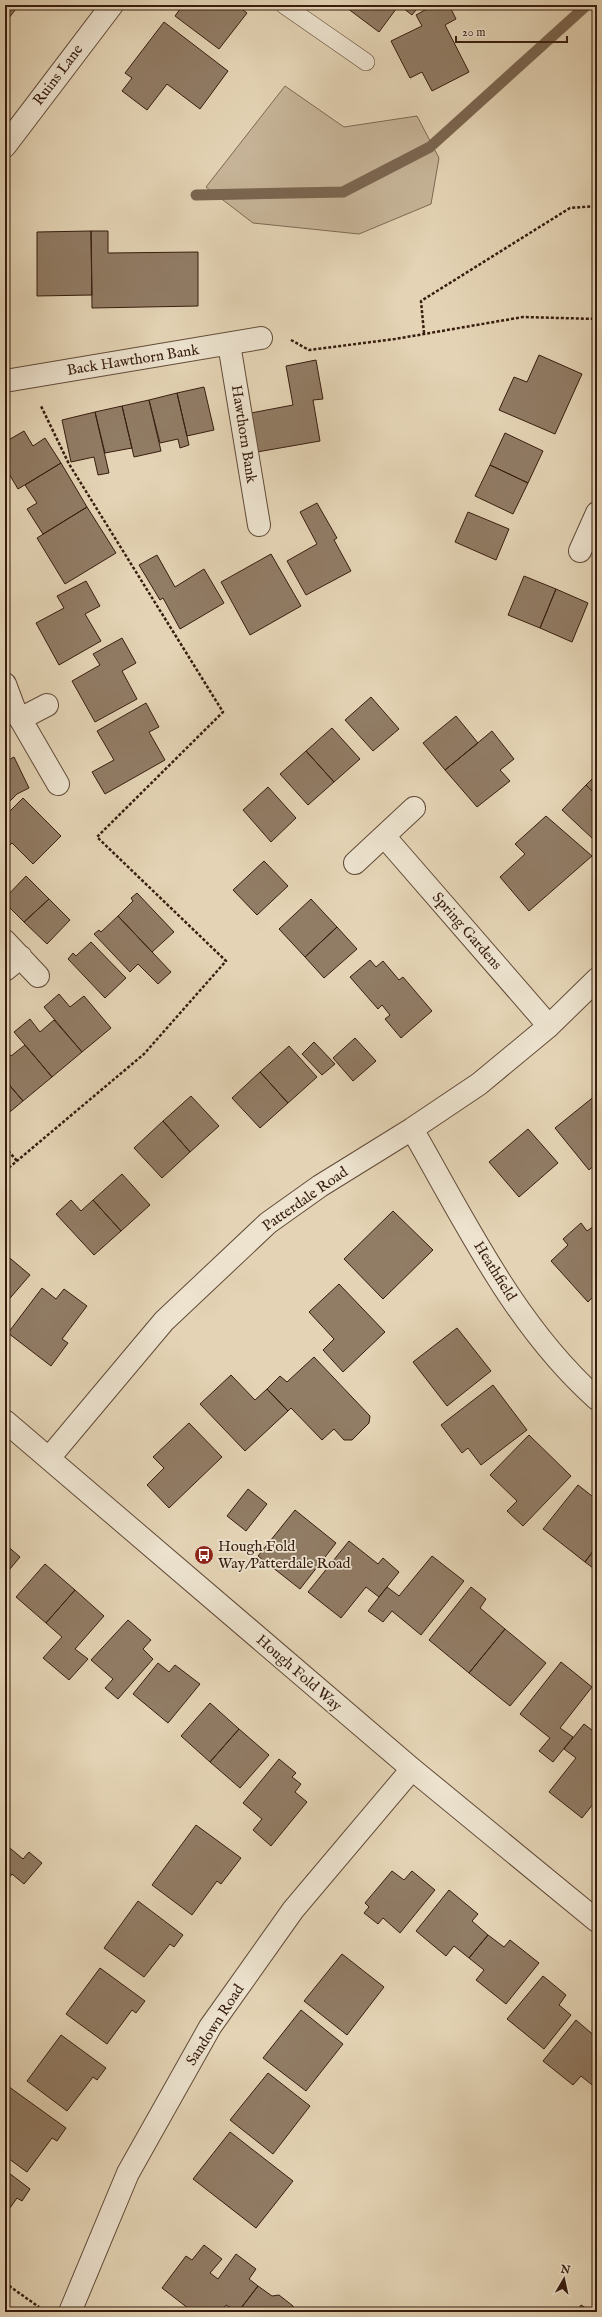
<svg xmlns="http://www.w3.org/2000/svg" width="602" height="2317" font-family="'IM FELL English',serif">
	<rect width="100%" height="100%" fill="#e4d4b5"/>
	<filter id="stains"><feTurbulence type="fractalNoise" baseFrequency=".005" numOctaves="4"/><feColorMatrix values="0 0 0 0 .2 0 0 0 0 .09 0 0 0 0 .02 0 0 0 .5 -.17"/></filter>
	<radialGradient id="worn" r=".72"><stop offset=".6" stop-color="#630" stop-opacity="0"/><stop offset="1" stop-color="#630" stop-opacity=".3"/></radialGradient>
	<!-- green -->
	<path fill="#c7b599" stroke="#7f6954" d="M285 86 344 127 417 116 439 158 431 204 359 234 253 223 206 187Z"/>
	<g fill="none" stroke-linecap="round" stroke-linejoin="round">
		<!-- stream -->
		<path stroke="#7b6651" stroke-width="11" d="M196 195 343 192 430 147 587 5"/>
	</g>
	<!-- building -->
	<path fill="#917c65" stroke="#371d0f" d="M5 5H19L5 23Z
		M183 5H237L247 13 219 49 175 16Z
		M343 5H420L412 15 399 5 379 32Z
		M434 5H449L456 19 445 25 469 72 432 91 422 72 410 78 391 41 422 26 416 15Z
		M481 5H490L486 9Z
		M164 22 228 71 200 109 167 84 147 110 122 91 132 78 125 73Z
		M91 231 92 295 37 296V232Z
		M91 231H108V253L198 252V306L92 308Z
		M539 355 582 374 555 434 499 410 514 377 527 382Z
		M316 360 323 399 313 400 320 441 257 452 251 413 293 405 286 366Z
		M204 387 214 430 187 436 177 393Z
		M177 393 189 445 180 448 178 439 160 443 149 400Z
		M149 400 161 451 134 457 122 406Z
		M122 406 132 448 105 453 95 412Z
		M95 412 109 473 98 475 94 457 71 462 62 420Z
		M24 431 33 446 45 438 61 463 18 489 5 467V442Z
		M505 433 543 451 528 483 490 465Z
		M61 463 87 507 43 534 27 509 37 503 25 485Z
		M490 465 528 483 513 514 475 496Z
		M317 503 337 538 334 540 351 571 306 595 287 561 317 544 300 512Z
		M87 507 116 553 65 584 37 538Z
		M468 512 509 529 496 560 455 542Z
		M271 554 301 606 250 635 221 582Z
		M157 555 175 587 204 569 224 603 180 629 163 598 160 600 139 565Z
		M524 576 556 589 540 628 508 615Z
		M86 581 100 606 85 614 101 641 59 665 36 623 64 608 57 596Z
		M556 589 588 603 572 642 540 628Z
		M122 638 136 663 122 671 137 699 95 722 72 681 100 665 93 654Z
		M371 697 399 729 373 751 345 720Z
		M146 703 159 727 149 732 165 760 105 794 92 772 114 760 97 731Z
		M456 716 478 743 445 770 423 743Z
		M332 728 360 759 334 782 306 751Z
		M492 731 514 759 500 770 510 781 477 807 445 770Z
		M306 751 334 782 308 805 280 774Z
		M14 757 29 788 17 794 5 806V762Z
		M597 774V796L586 785Z
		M586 785 597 796V835L593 839 562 810Z
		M268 787 296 818 271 842 243 810Z
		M23 798 61 836 33 864 12 843 5 850V816Z
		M546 816 592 856 529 911 500 877 525 854 515 844Z
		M264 861 288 886 257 915 233 890Z
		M26 876 49 899 24 922 5 903V898Z
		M137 893 174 932 152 952 118 916 133 901 131 898Z
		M49 899 70 920 47 944 24 922Z
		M311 899 337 927 305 957 279 929Z
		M118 916 171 972 158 984 138 964 130 972 94 934 99 930 101 932Z
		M337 927 357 949 324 978 305 957Z
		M91 942 126 978 105 998 68 959 73 953 76 956Z
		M370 960 376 967 383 961 399 980 403 977 432 1011 401 1038 385 1019 390 1015 382 1005 378 1009 350 977Z
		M59 994 70 1007 84 996 111 1028 82 1052 44 1007Z
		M30 1019 40 1032 54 1020 82 1052 52 1077 14 1032Z
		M355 1038 376 1061 353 1081 333 1058Z
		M314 1042 335 1064 322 1075 302 1054Z
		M25 1045 52 1077 23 1101 5 1080V1049L11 1056Z
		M289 1046 317 1077 288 1103 260 1072Z
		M260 1072 288 1103 260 1128 232 1098Z
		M5 1080 23 1101 5 1116Z
		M596 1095 597 1163 589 1170 555 1128Z
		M191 1096 219 1126 190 1152 163 1121Z
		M163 1121 190 1152 162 1178 134 1148Z
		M528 1129 558 1163 519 1197 489 1162Z
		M122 1174 150 1205 121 1231 93 1200Z
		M71 1200 81 1211 93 1200 121 1231 94 1255 56 1214Z
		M393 1211 433 1250 383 1299 344 1259Z
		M581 1223 587 1231 597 1224V1293L588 1302 551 1261 568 1245 563 1239Z
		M5 1254 30 1275 5 1304Z
		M339 1284 385 1332 343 1372 323 1350 334 1339 309 1312Z
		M42 1288 56 1299 64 1289 87 1306 62 1339 68 1343 51 1366 8 1333Z
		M457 1328 491 1371 447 1406 413 1362Z
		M314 1357 370 1416 369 1423 352 1440H344L334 1429 322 1440 291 1408 288 1411 267 1389 280 1376 287 1382Z
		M231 1375 255 1400 267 1389 288 1411 245 1451 200 1404Z
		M493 1385 527 1430 481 1465 468 1448 462 1453 441 1425Z
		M189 1423 222 1457 169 1508 147 1485 164 1468 153 1457Z
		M529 1435 571 1476 523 1526 507 1511 517 1501 490 1475Z
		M578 1485 597 1500V1546L585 1562 543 1529Z
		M248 1489 267 1504 246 1531 227 1516Z
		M295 1510 336 1543 300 1589 258 1556Z
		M349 1541 378 1564 383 1558 399 1572 379 1597 366 1587 341 1618 308 1592Z
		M5 1544 20 1557 5 1575Z
		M597 1546V1571L585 1562Z
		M432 1556 464 1581 421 1635 392 1611 383 1622 368 1611 387 1587 399 1596Z
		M45 1564 75 1590 46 1623 16 1597Z
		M471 1587 486 1599 480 1608 505 1629 469 1673 429 1640Z
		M75 1590 104 1616 75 1649 88 1659 69 1680 43 1658 62 1637 46 1623Z
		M128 1620 151 1640 143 1649 153 1659 118 1699 105 1688 113 1679 91 1660Z
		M505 1629 546 1663 510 1706 469 1673Z
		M561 1662 592 1687 560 1728 573 1737 553 1762 539 1751 550 1738 520 1714Z
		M158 1663 169 1672 175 1665 200 1684 168 1723 133 1694Z
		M210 1703 239 1729 210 1762 181 1736Z
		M584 1724 597 1734V1799L582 1818 549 1792 576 1758 564 1749Z
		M239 1729 269 1755 240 1788 210 1762Z
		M279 1759 296 1773 292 1777 301 1784 295 1792 307 1802 271 1846 253 1830 262 1819 243 1803Z
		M597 1822V1831L593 1827Z
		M196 1825 241 1858 221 1884 217 1881 192 1915 152 1885Z
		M5 1844 23 1859 29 1852 42 1863 24 1884 12 1874 5 1883Z
		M392 1871 404 1880 412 1871 435 1890 400 1933 383 1918 378 1924 364 1913 369 1907 365 1903Z
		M449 1890 478 1914 472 1921 488 1935 469 1958 454 1946 446 1956 416 1931Z
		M138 1901 183 1935 174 1947 170 1944 144 1977 104 1948Z
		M488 1935 504 1947 510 1940 539 1963 506 2004 476 1980 484 1970 469 1958Z
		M342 1954 384 1987 347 2035 304 2001Z
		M100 1968 145 2001 136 2013 132 2010 107 2044 66 2014Z
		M543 1976 566 1995 559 2005 571 2015 544 2049 507 2019Z
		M301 2010 343 2044 306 2091 263 2058Z
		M576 2020 597 2038 596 2088 581 2076 573 2085 543 2061Z
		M61 2035 106 2068 97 2080 93 2077 67 2111 27 2081Z
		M268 2073 310 2106 273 2154 230 2120Z
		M5 2084 66 2128 57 2141 52 2138 27 2172 5 2156Z
		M230 2132 293 2181 256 2228 193 2179Z
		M5 2170 30 2189 22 2201 17 2198 5 2215Z
		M204 2245 222 2259 210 2273 218 2279 236 2254 256 2269 249 2279 258 2286 238 2312 226 2305 221 2312H193L162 2288 186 2256 192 2260Z
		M258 2286 272 2296 279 2295 293 2306V2311L238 2312Z
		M581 2305 592 2312H576Z"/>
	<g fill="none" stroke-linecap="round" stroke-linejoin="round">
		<!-- lane casing -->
		<g stroke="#624b38" stroke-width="18">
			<path id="lane" d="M284 5 366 62"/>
		</g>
		<!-- street casing -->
		<g stroke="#624b38" stroke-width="24">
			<path id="street" d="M5 146 112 5
				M229 344 259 525
				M5 381 261 338
				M580 551 597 513
				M5 684 14 708 58 784
				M20 719 47 705
				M384 836 549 1026
				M355 863 414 808
				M5 941 38 976
				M5 970 21 957
				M412 1129C466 1223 515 1326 597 1399
				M5 1421 412 1769 597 1921
				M49 1458 164 1321 268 1223 320 1186 412 1129 479 1084 549 1026 597 979
				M70 2312 128 2173 210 2027 293 1910 412 1769"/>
		</g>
		<!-- path -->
		<path stroke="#371d0f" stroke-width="2.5" stroke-dasharray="3 2" stroke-linecap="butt" d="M424 333 421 301 570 208 597 206
			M291 340 309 350 395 339 523 317 597 319
			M5 1147 17 1161
			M5 1171 144 1054 226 961 97 837 223 712 69 464 41 406
			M5 2283 39 2307"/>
		<!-- lane -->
		<use href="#lane" stroke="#ede3cf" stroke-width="17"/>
		<!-- street -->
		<use href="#street" stroke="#ede3cf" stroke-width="22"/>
	</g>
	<!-- icons -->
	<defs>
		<g id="bus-disc" transform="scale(1)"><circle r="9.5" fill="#8f2418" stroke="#ede3cf"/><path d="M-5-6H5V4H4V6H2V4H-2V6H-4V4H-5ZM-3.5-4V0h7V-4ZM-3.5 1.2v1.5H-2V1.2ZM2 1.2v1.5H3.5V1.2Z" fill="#fff"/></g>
	</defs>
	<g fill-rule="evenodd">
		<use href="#bus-disc" x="204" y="1555"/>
	</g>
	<g text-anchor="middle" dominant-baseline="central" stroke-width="3.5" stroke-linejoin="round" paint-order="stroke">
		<!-- street labels -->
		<g font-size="15" fill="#371d0f" stroke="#ede3cf">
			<text transform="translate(58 75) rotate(-53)">Ruins Lane</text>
			<text transform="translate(133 360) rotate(-9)">Back Hawthorn Bank</text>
			<text transform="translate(244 434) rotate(81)">Hawthorn Bank</text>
			<text transform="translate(467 931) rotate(49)">Spring Gardens</text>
			<text transform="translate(305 1199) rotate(-35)">Patterdale Road</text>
			<text transform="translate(495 1271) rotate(58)">Heathfield</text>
			<text transform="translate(299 1673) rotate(41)">Hough Fold Way</text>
			<text transform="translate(215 2025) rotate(-57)">Sandown Road</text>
		</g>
		<!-- poi labels -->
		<g font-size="15" fill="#371d0f" stroke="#ede3cf" text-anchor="start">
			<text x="218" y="1546">Hough Fold<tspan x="218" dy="17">Way/Patterdale Road</tspan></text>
		</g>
	</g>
	<!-- margin -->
	<rect width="602" height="2317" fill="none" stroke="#e4d4b5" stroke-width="20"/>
	<rect x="6" y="6" width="590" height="2305" fill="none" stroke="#371d0f" stroke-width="2"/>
	<rect x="10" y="10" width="582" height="2297" fill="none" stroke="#371d0f"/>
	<!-- north arrow -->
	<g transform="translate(564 2279) rotate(9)" stroke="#ede3cf" stroke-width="3" paint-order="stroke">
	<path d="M0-3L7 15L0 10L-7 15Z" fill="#371d0f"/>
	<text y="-6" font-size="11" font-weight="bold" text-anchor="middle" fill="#371d0f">N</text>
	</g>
	<!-- scale -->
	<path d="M456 36v6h111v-6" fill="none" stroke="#371d0f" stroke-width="2"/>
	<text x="462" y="36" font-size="12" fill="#371d0f" stroke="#ede3cf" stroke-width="3" paint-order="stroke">20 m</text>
	<rect width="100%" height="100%" filter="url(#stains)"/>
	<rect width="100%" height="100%" fill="url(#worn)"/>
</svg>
